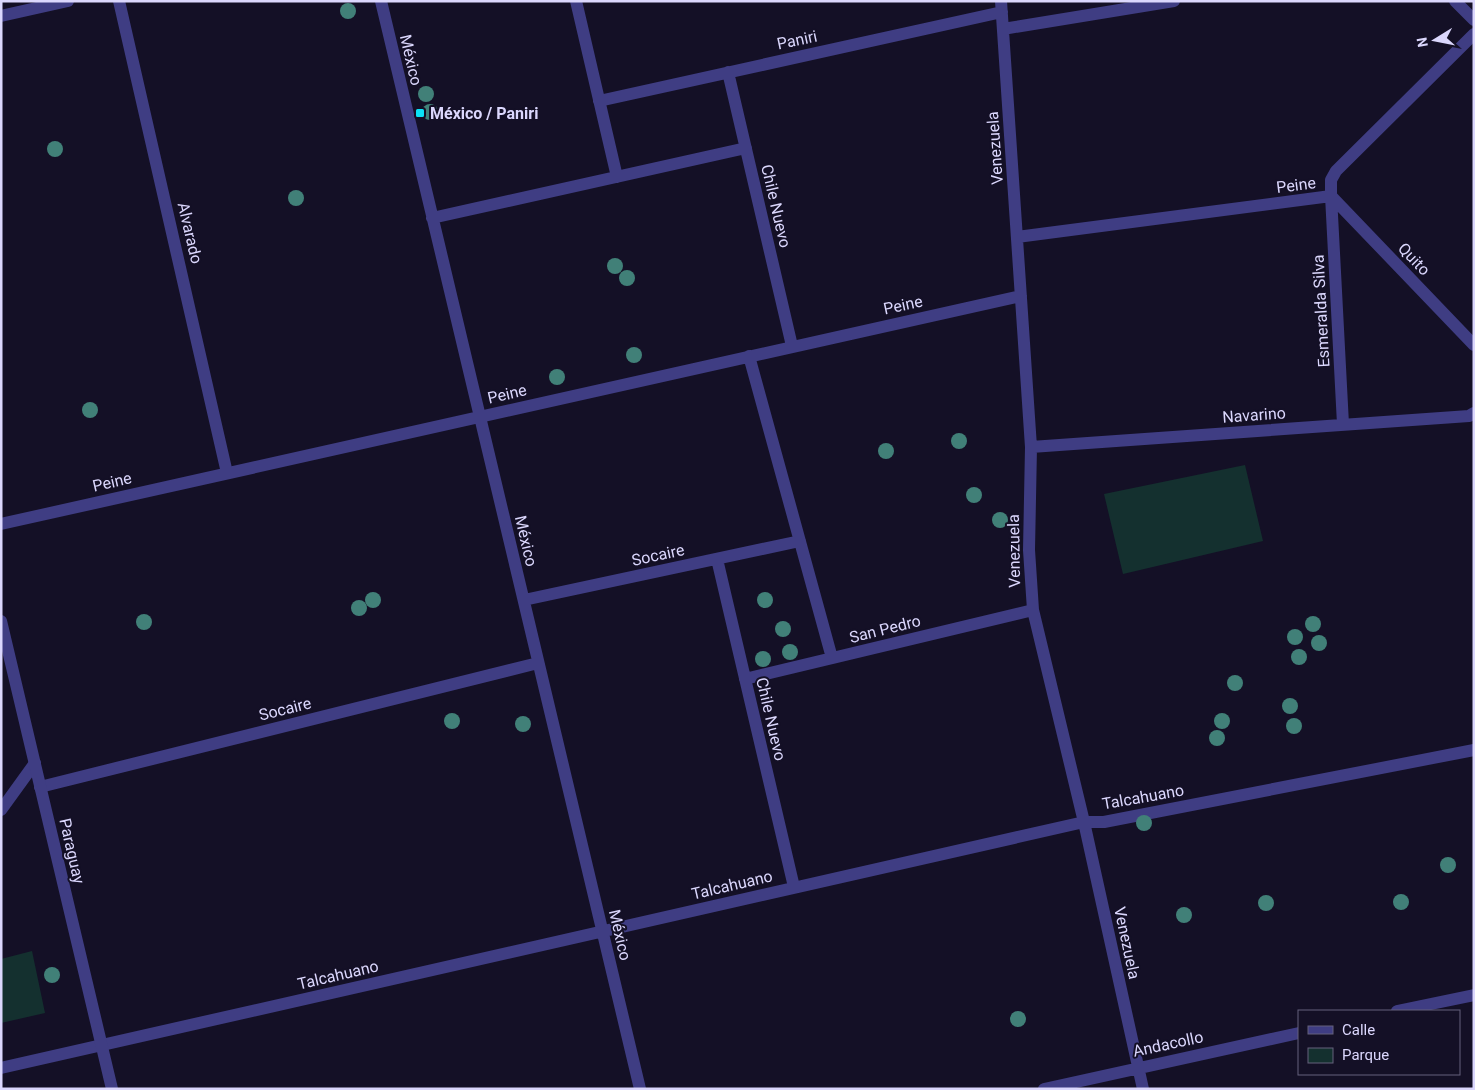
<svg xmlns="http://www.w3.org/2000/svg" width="1475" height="1090" font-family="Roboto,sans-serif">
	<rect width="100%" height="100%" fill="#141026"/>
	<!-- green -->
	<path fill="#14302f" d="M1245 465 1263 541 1123 574 1104 494Z
		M32 951 45 1013 1 1023V959Z"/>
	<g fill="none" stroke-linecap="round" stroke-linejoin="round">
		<!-- minor -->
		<path stroke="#3f3d83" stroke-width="12" d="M119 1 227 473
			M381 1 640 1089
			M576 1 617 177
			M1001 1 1031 447 1029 550 1033 610 1084 822 1143 1089
			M1455 1 1474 20
			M1 16 68 1
			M1003 29 1174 1
			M728 72 792 346
			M599 101 1002 12
			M1331 196 1343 424
			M1331 196 1474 345
			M432 218 746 148
			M1017 237 1331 196V180L1336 171 1474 34
			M749 356 832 658
			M1031 447 1469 416 1474 413
			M1 524 1021 296
			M717 559 794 887
			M524 600 800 541
			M745 679 1033 610
			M40 787 538 663
			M1 810 35 763
			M1397 1011 1474 995
			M1 1068 1084 822H1104L1474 750
			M1044 1089 1299 1033"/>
		<!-- tertiary -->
		<path stroke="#3f3d83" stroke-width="12" d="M1 621 112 1089"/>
	</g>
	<!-- trees -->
	<g fill="#418078">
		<circle cx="348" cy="11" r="8"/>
		<circle cx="426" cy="94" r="8"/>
		<circle cx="430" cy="112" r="8"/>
		<circle cx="55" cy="149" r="8"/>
		<circle cx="296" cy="198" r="8"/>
		<circle cx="615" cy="266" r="8"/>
		<circle cx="627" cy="278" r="8"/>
		<circle cx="634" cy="355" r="8"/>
		<circle cx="557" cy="377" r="8"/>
		<circle cx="90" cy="410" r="8"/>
		<circle cx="959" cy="441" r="8"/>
		<circle cx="886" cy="451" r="8"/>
		<circle cx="974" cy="495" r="8"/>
		<circle cx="1000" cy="520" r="8"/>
		<circle cx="373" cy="600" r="8"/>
		<circle cx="765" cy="600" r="8"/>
		<circle cx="359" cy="608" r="8"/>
		<circle cx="144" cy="622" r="8"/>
		<circle cx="1313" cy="624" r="8"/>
		<circle cx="783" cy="629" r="8"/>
		<circle cx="1295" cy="637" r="8"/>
		<circle cx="1319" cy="643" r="8"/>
		<circle cx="790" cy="652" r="8"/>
		<circle cx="1299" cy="657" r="8"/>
		<circle cx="763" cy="659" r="8"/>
		<circle cx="1235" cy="683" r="8"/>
		<circle cx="1290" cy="706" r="8"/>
		<circle cx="452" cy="721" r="8"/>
		<circle cx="1222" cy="721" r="8"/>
		<circle cx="523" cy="724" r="8"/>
		<circle cx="1294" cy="726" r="8"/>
		<circle cx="1217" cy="738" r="8"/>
		<circle cx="1144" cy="823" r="8"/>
		<circle cx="1448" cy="865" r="8"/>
		<circle cx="1401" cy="902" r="8"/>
		<circle cx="1266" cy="903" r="8"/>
		<circle cx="1184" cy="915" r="8"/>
		<circle cx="52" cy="975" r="8"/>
		<circle cx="1018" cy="1019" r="8"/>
	</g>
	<!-- markers -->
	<rect fill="#0be2f6" stroke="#141026" stroke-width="2" x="415" y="108" width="10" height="10" rx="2.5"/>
	<g text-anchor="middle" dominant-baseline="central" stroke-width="4" stroke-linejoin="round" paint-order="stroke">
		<!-- street labels -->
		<g font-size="16" fill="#dbd7fd" stroke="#141026">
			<text transform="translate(797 40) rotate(-12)">Paniri</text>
			<text transform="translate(411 60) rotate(77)">México</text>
			<text transform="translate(995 148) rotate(-94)">Venezuela</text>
			<text transform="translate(1296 185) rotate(-7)">Peine</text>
			<text transform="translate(776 206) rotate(77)">Chile Nuevo</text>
			<text transform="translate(190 233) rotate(77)">Alvarado</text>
			<text transform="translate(1414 259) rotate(46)">Quito</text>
			<text transform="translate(903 305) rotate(-12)">Peine</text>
			<text transform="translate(1321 311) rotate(-93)">Esmeralda Silva</text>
			<text transform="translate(507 394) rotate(-13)">Peine</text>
			<text transform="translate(1254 415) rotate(-4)">Navarino</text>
			<text transform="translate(112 482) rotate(-13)">Peine</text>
			<text transform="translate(526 541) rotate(77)">México</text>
			<text transform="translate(1014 551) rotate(-91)">Venezuela</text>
			<text transform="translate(658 555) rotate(-12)">Socaire</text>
			<text transform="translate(885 629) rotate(-14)">San Pedro</text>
			<text transform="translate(285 709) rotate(-14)">Socaire</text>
			<text transform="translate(771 719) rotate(77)">Chile Nuevo</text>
			<text transform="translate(1143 797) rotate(-10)">Talcahuano</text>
			<text transform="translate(72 851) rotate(77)">Paraguay</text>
			<text transform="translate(732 885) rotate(-13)">Talcahuano</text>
			<text transform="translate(620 935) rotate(77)">México</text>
			<text transform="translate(1127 943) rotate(78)">Venezuela</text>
			<text transform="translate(338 975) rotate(-13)">Talcahuano</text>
			<text transform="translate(1168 1044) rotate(-12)">Andacollo</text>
		</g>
		<!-- poi labels -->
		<g font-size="16" font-weight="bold" fill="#dbd7fd" stroke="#141026" text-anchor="start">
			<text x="430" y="113">México / Paniri</text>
		</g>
	</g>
	<!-- border -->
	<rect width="1475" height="1090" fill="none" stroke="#dbd7fd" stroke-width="5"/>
	<!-- legend -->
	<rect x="1298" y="1010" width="162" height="65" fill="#141026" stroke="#64607c"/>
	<rect x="1308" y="1026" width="25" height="8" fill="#3f3d83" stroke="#64607c"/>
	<text x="1342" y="1035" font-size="15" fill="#dbd7fd">Calle</text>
	<rect x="1308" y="1048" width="25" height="15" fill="#14302f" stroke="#64607c"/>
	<text x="1342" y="1060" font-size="15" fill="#dbd7fd">Parque</text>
	<!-- north arrow -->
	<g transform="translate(1435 40) rotate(260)" stroke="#141026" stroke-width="4" paint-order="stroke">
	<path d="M0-4L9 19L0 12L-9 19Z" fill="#dbd7fd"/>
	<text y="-8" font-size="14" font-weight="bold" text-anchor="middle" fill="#dbd7fd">N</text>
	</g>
</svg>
